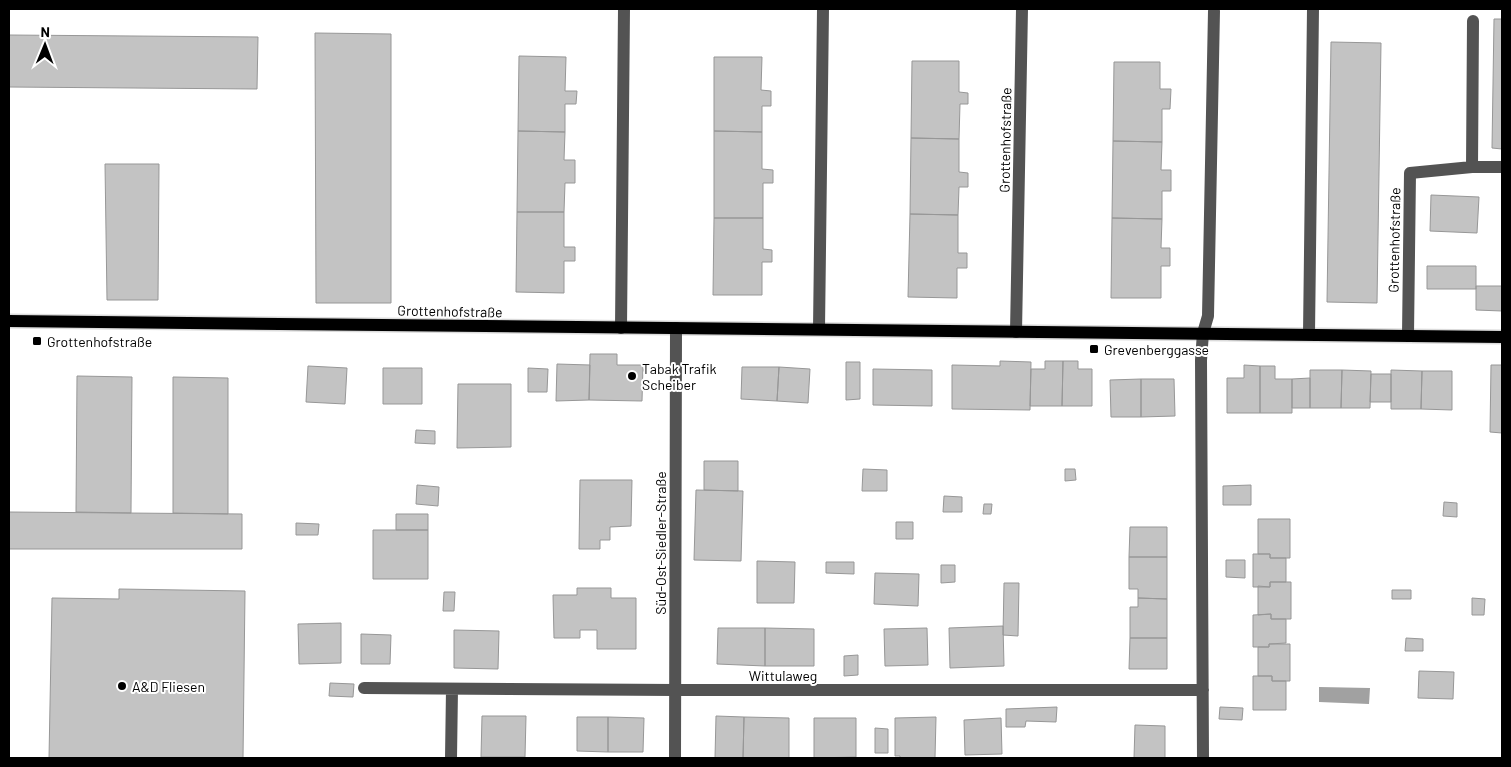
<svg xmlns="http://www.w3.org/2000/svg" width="1511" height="767" font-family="Barlow,sans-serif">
	<rect width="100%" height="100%" fill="#fff"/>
	<!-- water -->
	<path fill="#a1a1a1" d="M1319 687 1370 688 1369 704 1319 702Z"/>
	<!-- building -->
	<path fill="#c3c3c3" stroke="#979797" d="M1494 19H1502V149L1492 148Z
		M315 33 391 34V303H316Z
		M9 35 258 37 257 89 9 87Z
		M1331 42 1381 43 1377 303 1327 302Z
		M519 56 566 57 565 91H577L576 104H565V132L518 131Z
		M714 57H762L761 90 771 91V106H762V132L714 131Z
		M912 61H959V92L968 93V104H960L959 139 911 138Z
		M1114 62H1160V89H1171L1170 109H1162V142L1113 141Z
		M518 131 565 132 564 160H575V183H565L564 212H517Z
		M714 131 762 132V169L773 170V183H763V218H714Z
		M911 138 959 139V172L968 173V187H959L958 215 910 214Z
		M1113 141 1162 142 1161 170H1171V191H1162V219L1112 218Z
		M105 164H159L158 300H107Z
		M1431 195 1479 197 1477 233 1430 231Z
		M517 212H564V247H575V261H564V293L516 292Z
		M910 214 958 215V253H967V268H957V298L908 297Z
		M714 218H763V249L772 250V262H762V295H713Z
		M1112 218 1162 219 1161 248H1170V266H1161V298H1111Z
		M1427 266H1476V289H1427Z
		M1476 286H1502V311L1476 310Z
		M590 354H617V365H643L642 401 589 400Z
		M1000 361 1031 362 1030 410 952 409V365L1000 366Z
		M1045 361H1063L1062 406H1030L1031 369H1045Z
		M1063 361H1078V369H1092V406H1062Z
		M846 362H860V399L846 400Z
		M557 364 590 365 589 400 556 401Z
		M1244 365 1260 366V413H1227V378H1244Z
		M1491 365H1502V433L1490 432Z
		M308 366 347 368 345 404 306 402Z
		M1260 366H1275V379H1292V413H1260Z
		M742 367H779L777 401 741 399Z
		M779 367 810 369 808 403 777 401Z
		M383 368H422V404H383Z
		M528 368 548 369 547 392H528Z
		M873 369 932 370V406L873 405Z
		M1310 370H1342L1341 408H1310Z
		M1342 370 1371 371 1370 408H1341Z
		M1391 370 1422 371 1421 409H1391Z
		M1422 371H1452V410L1421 409Z
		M1371 374H1391V402H1370Z
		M77 376 132 377 131 513 76 512Z
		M173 377 228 378V514L173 513Z
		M1310 378V408H1292V379Z
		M1141 379H1174L1175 416 1141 417Z
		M1141 379V417H1111L1110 380Z
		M458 384H511V447L457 448Z
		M416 430 435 431V444L415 443Z
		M704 461H738V491L704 490Z
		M863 469 887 470V491H862Z
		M1065 469H1075L1076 480 1065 481Z
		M580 480H632L631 526 610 527V540H600V549H579Z
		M417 485 439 487 438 506 416 504Z
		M1251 485V505H1223V486Z
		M696 490 743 491 741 561 694 560Z
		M944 496 962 497V512H943Z
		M1444 502 1457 503V517L1443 516Z
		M984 504H992L991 514H983Z
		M9 512 242 514V549H9Z
		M396 514H428V530H396Z
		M1258 519H1290V558H1270V554H1258Z
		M896 522H913V539H896Z
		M296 523 319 524 318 535H296Z
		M1130 527H1167V557H1129Z
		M373 530H428V579H373Z
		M1253 554H1270V558H1286V582H1270V587H1253Z
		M1129 557H1167V599L1138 598V589H1129Z
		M1226 560H1245V578L1226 577Z
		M757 561 795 562 794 603H757Z
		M826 562H854V574L826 573Z
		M941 565H955V582L941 583Z
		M875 573 919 574 918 606 874 604Z
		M1270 582H1291V619H1271V614L1258 615V586L1270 587Z
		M1004 583H1019L1018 636 1003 635Z
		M577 588H611V598H636V649H597V630H580V638H554L553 595H577Z
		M119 589 245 591 243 758H49L52 598 119 599Z
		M1392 590H1411V599H1392Z
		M444 592H455L454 611H443Z
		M1138 598 1167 599V638H1130V607H1138Z
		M1472 598 1485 599 1484 615H1472Z
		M1271 614V619H1286V643L1269 644V647H1253V615Z
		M341 623V663L299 664 298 624Z
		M1003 626 1004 666 950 668 949 628Z
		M718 628H765V666L717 664Z
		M765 628 814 629V666H765Z
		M927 628 928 665 885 666 884 629Z
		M454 630 499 631 498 669 454 668Z
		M361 634 391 635 390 664H361Z
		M1130 638H1167V669H1129Z
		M1406 638 1423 639V651H1405Z
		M1269 644H1290V681H1272V676H1258V647H1269Z
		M858 655V675L844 676V656Z
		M1419 671 1454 672 1453 699 1418 698Z
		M1253 676H1272V681H1286V710H1253Z
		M330 683 354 684 353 697 329 696Z
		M1057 707 1056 722 1026 721 1025 727H1006V709Z
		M1220 707 1243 708 1242 720 1219 719Z
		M482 716H526L525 757H481Z
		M716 716 744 717 743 758H715Z
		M577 717H608V752L577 751Z
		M608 717 644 718 643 752H608Z
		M744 717 789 718V758H743Z
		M936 717 935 758H900V756H895V718Z
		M814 718H856V757L814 758Z
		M1001 718 1002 754 965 755 964 720Z
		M1135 725 1165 726V758H1134Z
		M875 728 888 729V753H875Z"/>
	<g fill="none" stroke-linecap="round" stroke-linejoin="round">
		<!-- major casing -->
		<g stroke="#dbdbdb" stroke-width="15">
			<path id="major" d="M9 321 1502 337"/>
		</g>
		<!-- path -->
		<path stroke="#757575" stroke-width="3" stroke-dasharray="1 2.5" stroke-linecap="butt" d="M643 370 657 369"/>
		<!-- minor -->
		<path stroke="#535353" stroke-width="12" d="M1472 167H1502
			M621 328 624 9
			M819 329 823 9
			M1016 332 1022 9
			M1309 334 1313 9
			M1408 335 1410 173 1472 167 1473 21
			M364 688 675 690H1203
			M451 758 452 689
			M675 758 676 328
			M1203 758 1201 360 1203 333 1208 316 1214 11"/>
		<!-- major -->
		<use href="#major" stroke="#000" stroke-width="12"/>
	</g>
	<!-- markers -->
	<g fill="#000" stroke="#fff" stroke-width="2">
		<rect x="32" y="336" width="10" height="10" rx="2.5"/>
		<rect x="1089" y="344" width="10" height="10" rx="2.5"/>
		<circle cx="632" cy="376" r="5"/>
		<circle cx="122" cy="686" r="5"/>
	</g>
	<g text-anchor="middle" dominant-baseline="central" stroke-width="4" stroke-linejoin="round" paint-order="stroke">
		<!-- street labels -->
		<g font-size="14" fill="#000" stroke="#fff">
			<text transform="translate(1005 140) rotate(-89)">Grottenhofstraße</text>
			<text transform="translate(1394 240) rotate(-89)">Grottenhofstraße</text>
			<text transform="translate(450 311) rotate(1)">Grottenhofstraße</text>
			<text transform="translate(660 543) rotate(-90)">Süd-Ost-Siedler-Straße</text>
			<text x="783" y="675">Wittulaweg</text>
		</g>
		<!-- poi labels -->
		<g font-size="14" fill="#000" stroke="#fff" text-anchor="start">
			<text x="47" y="341">Grottenhofstraße</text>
			<text x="1104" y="349">Grevenberggasse</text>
			<text x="642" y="368">Tabak Trafik<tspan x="642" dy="16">Scheiber</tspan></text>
			<text x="132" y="686">A&amp;D Fliesen</text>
		</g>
	</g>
	<!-- border -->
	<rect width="1511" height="767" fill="none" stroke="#000000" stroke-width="20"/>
	<!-- north arrow -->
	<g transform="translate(45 45) rotate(1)" stroke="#ffffff" stroke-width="4" paint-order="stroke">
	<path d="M0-4L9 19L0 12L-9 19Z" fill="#000000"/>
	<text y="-8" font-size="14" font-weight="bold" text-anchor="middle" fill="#000000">N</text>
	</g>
</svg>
